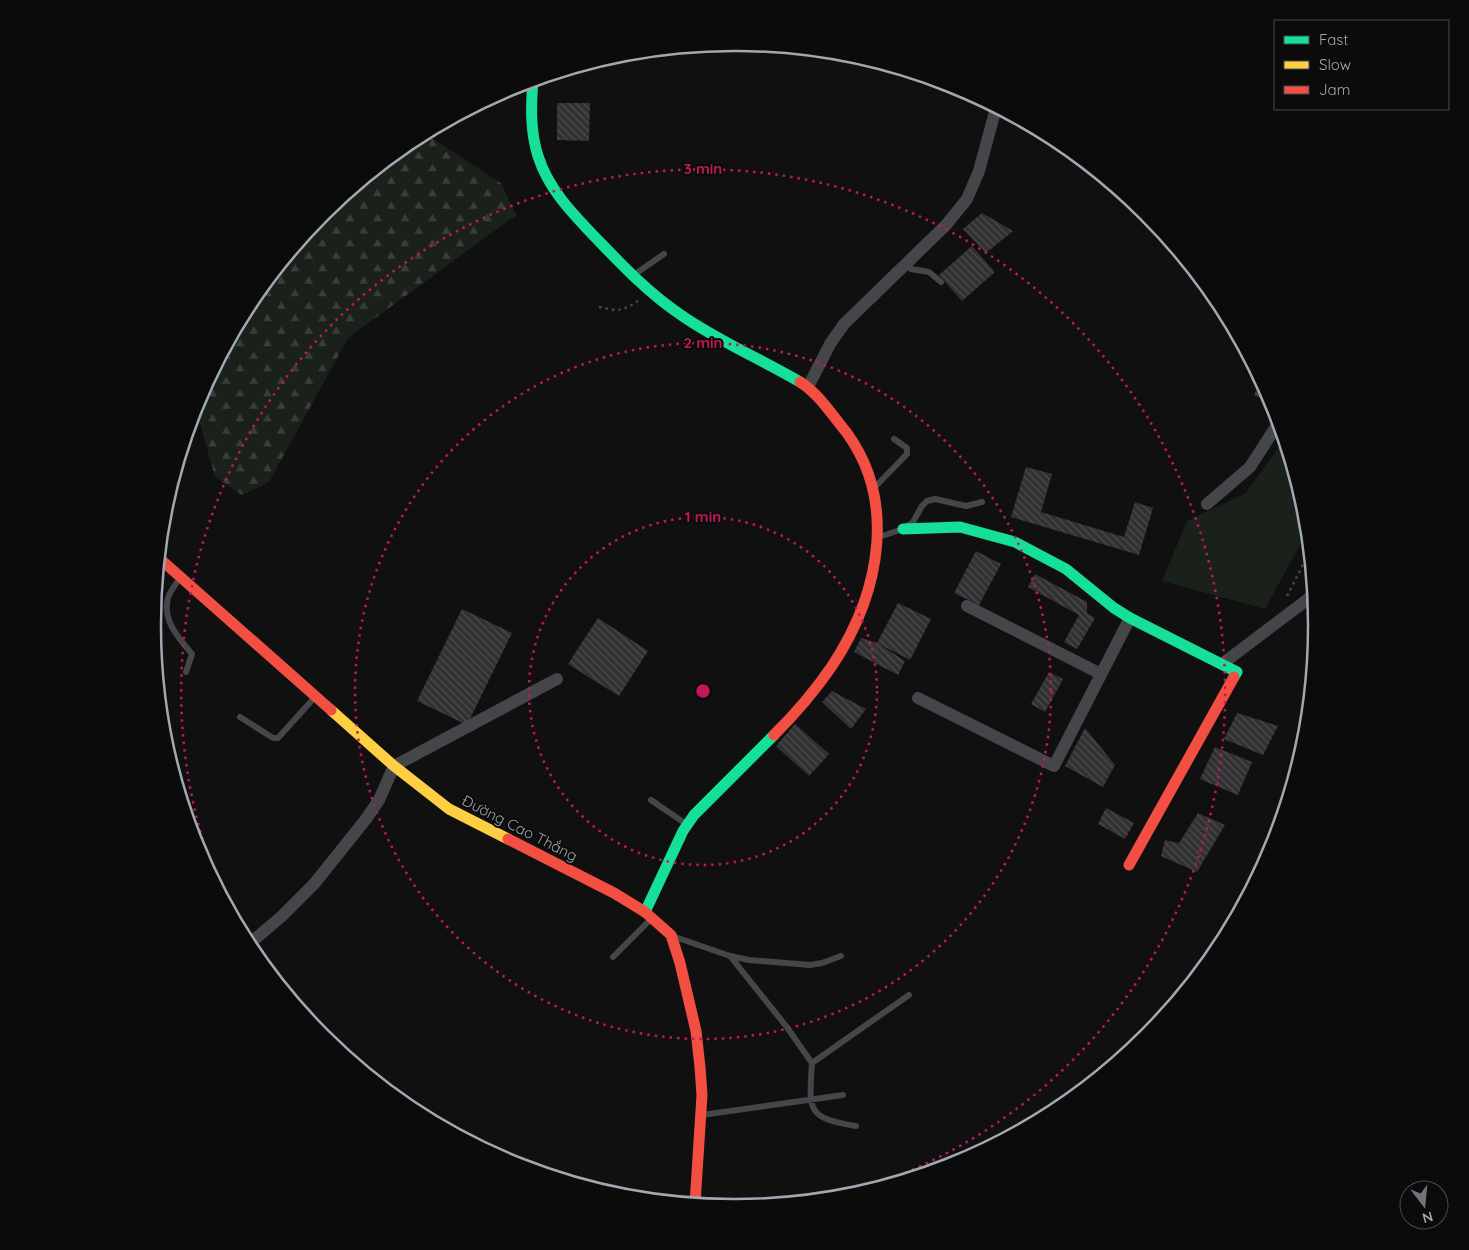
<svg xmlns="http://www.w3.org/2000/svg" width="1469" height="1250" font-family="Quicksand,sans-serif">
	<defs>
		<pattern id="forest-firs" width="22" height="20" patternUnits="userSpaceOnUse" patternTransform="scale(1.25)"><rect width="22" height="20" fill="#1a211b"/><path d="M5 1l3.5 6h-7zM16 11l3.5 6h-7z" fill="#383e3a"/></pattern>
		<pattern id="building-back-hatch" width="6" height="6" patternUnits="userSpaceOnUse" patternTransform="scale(1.25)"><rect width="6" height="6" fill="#313133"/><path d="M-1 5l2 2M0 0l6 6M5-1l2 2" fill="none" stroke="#4c4c4e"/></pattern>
	</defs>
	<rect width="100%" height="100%" fill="#101011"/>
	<!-- forest -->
	<path fill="url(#forest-firs)" d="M424 133 501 183 516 215 348 338 269 482 242 495 215 477 200 423 190 422 196 402 250 301 323 213 411 141Z"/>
	<!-- garden -->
	<path fill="#1a211b" d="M1284 440 1306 512 1308 530 1265 609 1162 581 1187 521 1246 493Z"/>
	<!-- building -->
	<path fill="url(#building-back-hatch)" d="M557 103H590L589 141 557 140Z
		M982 213 1013 231 986 253 963 229Z
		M972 246 995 272 962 301 939 275Z
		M1261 380 1273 402V403L1254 395Z
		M1026 467 1052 474 1041 512 1124 537 1135 502 1153 508 1139 555 1011 517Z
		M976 551 1001 564 979 605 954 593Z
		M1035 574 1087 602V613L1095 618 1077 649 1064 642 1079 615 1028 587Z
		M898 603 931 619 910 660 879 644 905 661 898 675 854 652 861 638 877 643Z
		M462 609 512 633 467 725 417 701Z
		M598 618 648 651 619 696 568 664Z
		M1049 672 1063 679 1045 712 1031 704Z
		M832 691 866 709 851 729 822 702Z
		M1237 713 1278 726 1263 755 1224 739Z
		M795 724 829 754 809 776 776 746Z
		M1085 728 1115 765 1103 787 1065 766Z
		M1215 747 1252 762 1238 795 1200 779Z
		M1106 808 1134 823 1125 839 1098 824Z
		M1198 813 1225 825 1197 872 1161 856 1165 840 1179 843Z"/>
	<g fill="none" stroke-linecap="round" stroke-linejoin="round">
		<!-- path -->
		<path stroke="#46484b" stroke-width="2.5" stroke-dasharray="2.5 4" stroke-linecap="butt" d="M599 307C619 311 620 312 638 301
			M1287 596 1310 551"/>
		<!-- lane -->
		<path stroke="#454649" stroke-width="6" d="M905 263 911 269 929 272 941 282
			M635 274 664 254
			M875 487 907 454V448L894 439
			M879 537 903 529 913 522 922 506 927 501 935 499 966 506 982 502
			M180 578C176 584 170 591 168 598 162 621 179 638 192 654L186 672
			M240 717 273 738H278L315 697
			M651 800 686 824
			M675 937 730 956 749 960 810 965 822 963 841 956
			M730 956 786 1026 812 1063 909 995
			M613 957 651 919
			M812 1063C809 1110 806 1118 856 1126
			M702 1115 843 1095"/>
		<!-- street -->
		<path stroke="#454649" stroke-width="12" d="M808 387 830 344 844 324 946 225 967 199 979 171 996 108
			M1207 504 1250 467 1279 422
			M967 606 1101 674
			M1222 664 1308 599 1314 592
			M918 698 1054 766 1130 618
			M248 945 282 916 314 884 366 819 379 800 394 766 557 679"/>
		<!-- fast -->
		<path stroke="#16e098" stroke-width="11" d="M533 80C531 105 530 131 538 156 548 188 571 212 594 236 621 264 648 293 681 315 718 341 761 359 800 382
			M903 529 960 527 1015 542 1066 569 1114 608 1130 618 1237 672 1234 677
			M645 912 683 831 694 815 774 735"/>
		<!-- slow -->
		<path stroke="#ffcf43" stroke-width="11" d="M331 710 394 766 449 809 508 839"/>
		<!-- jam -->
		<path stroke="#f24e42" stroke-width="11" d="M159 558 331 710
			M774 735C795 714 815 691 832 666 881 592 900 495 839 423 827 408 816 392 800 382
			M508 839 614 893 645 912 671 935 680 963 696 1031 700 1067 702 1095 695 1204
			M1129 865 1234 677"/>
	</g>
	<!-- distance rings -->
	<g fill="none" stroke="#c2185b" stroke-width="2.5" stroke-dasharray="2.5 5">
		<circle cx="703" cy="691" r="174"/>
		<circle cx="703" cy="691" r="348"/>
		<path d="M226 903A522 522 0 1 1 825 1199"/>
	</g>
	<g text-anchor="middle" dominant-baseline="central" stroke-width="4" stroke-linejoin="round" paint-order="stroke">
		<!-- street labels -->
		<g font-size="15" fill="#a1a8b2" stroke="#0b0b0c">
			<text transform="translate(520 828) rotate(27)">Đường Cao Thắng</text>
		</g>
	</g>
	<!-- crop -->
	<path d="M0 0H1469V1250H0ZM734 51H735A573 573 0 0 1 1308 624V626A573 573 0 0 1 735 1199H734A573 573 0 0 1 161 626V624A573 573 0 0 1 734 51Z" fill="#0b0b0c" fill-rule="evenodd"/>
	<path fill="none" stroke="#a1a8b2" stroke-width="2.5" d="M734 51H735A573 573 0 0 1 1308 624V626A573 573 0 0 1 735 1199H734A573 573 0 0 1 161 626V624A573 573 0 0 1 734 51Z"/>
	<circle cx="703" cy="691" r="8" fill="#c2185b" stroke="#0b0b0c" stroke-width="2.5"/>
	<g font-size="15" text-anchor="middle" font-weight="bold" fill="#c2185b" stroke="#0b0b0c" stroke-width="4" stroke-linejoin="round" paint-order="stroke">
		<text x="703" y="174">3 min</text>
		<text x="703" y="348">2 min</text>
		<text x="703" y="522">1 min</text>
	</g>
	<!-- legend -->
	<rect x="1274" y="20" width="175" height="90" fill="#0b0b0c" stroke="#474a4e"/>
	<rect x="1284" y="36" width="25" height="8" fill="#16e098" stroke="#474a4e"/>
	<text x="1319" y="45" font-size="15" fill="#a1a8b2">Fast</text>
	<rect x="1284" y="61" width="25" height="8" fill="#ffcf43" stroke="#474a4e"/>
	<text x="1319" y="70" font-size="15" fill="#a1a8b2">Slow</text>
	<rect x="1284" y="86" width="25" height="8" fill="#f24e42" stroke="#474a4e"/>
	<text x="1319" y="95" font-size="15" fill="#a1a8b2">Jam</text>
	<!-- north arrow -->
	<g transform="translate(1424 1205) rotate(164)"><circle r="24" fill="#0b0b0c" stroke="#474a4e"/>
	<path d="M0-4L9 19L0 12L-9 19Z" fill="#6e737a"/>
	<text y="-8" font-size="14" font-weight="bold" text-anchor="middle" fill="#a1a8b2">N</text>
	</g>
</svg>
